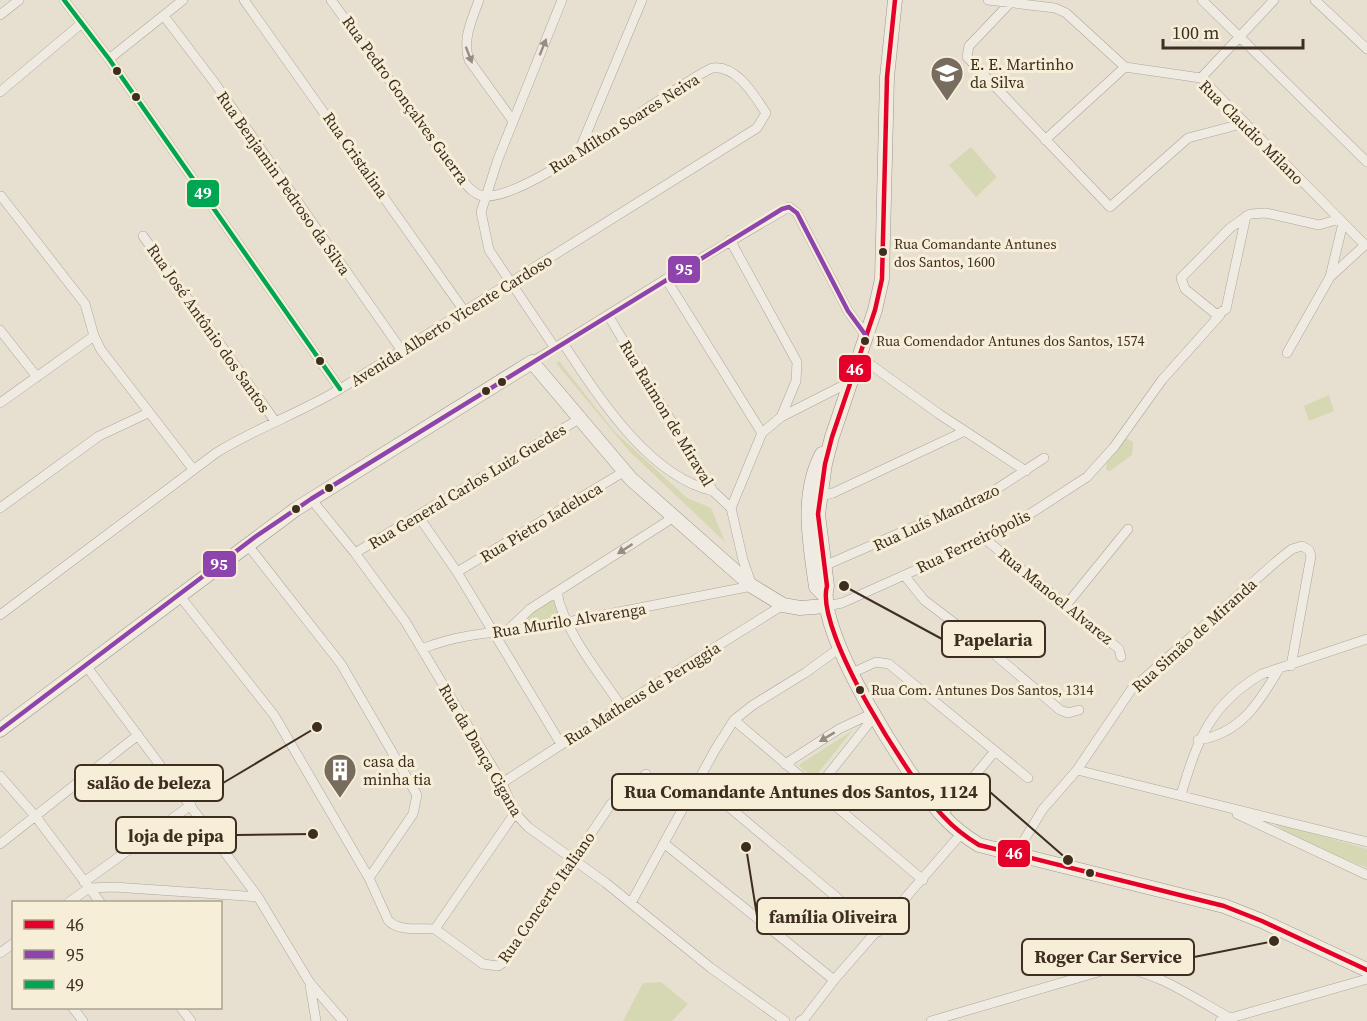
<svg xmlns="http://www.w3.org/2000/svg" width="1367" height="1021" font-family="'Source Serif 4',serif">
	<rect width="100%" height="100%" fill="#e7e0d1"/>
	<!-- green -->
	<path fill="#d6d7b3" d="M971 147 997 177 976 197 949 165Z
		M559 361 614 431 687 498 711 508 725 542 629 451 556 363Z
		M1329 395 1334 411 1309 421 1304 406Z
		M1124 437 1133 442 1132 455 1110 471 1106 470 1107 460Z
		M555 597 564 620 540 623 520 621Z
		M852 731 814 778 799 766 800 764Z
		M1272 822 1367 849V868L1291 836Z
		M661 982 688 1004 672 1021H623L643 983Z"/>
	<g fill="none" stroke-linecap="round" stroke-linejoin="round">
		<!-- street casing -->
		<g stroke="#ada599" stroke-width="10">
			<path id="street" d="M64 0 109 59 340 389
				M244 0 465 312
				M479 0C472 20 462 39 469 60L513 121
				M988 0 1055 8 1066 13 1125 67 1201 78 1365 245 1330 277
				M1202 0 1367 162
				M1315 0 1367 49
				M1009 4 969 46 967 57 1110 207 1188 138 1245 123
				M0 15 19 0
				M164 16 214 82 402 351
				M109 59 183 0
				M1201 78 1274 0
				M0 92 82 23
				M1045 140 1125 67
				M579 151 642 0
				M1 196 85 304 94 336 101 350 193 469
				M1246 216 1226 309 1217 315 1185 289 1181 278 1230 228 1250 214 1266 213 1319 225 1340 219
				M143 236 275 421
				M730 240 797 362 796 381 781 417
				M666 279 762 433
				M608 315 713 491 731 508
				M0 330 37 377
				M563 343C598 396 648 476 713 491
				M555 348 489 250 481 212 498 159 562 0
				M1287 353 1330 277 1343 223
				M860 357 939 414 1026 471
				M532 362 666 279 789 207 797 213 848 311 867 337
				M0 403 94 336
				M820 496 833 493 965 431
				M311 499 355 553 405 621 502 783 515 813 528 827 606 883 711 968 785 1021
				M0 508 99 436 148 413
				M419 517 457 572 561 744
				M985 539 1119 649 1121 657
				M247 544 341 664 417 795 413 814 369 878
				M355 553 579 419
				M824 566 989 494 1044 458
				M457 572 625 471
				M904 575 924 600 986 647 1060 710 1068 713 1079 710
				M557 592C563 630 600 674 621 706
				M179 595 274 715 369 878 388 920C398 932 420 928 435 929
				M1067 604 1128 529
				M826 606 842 603 985 539 1019 521 1087 477 1114 447 1162 380 1220 315
				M0 615 216 453C256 428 300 413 340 389L757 128 766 113C754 95 736 64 712 68 663 91 528 201 484 196 473 195 466 184 459 176L331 0
				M509 629 530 609 674 517
				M422 649C460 633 502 632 542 627L752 586 743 560 731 508 762 433 781 417 850 382
				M87 667 258 897 310 983 343 1021
				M852 673 876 662 889 664 1028 778
				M734 720 923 880
				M1198 740C1240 734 1259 703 1279 669
				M785 764 839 729 871 714
				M1077 770 1367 842
				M0 776 36 817 100 902
				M698 781 878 932
				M502 783 621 706 783 605
				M816 790 873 718
				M1181 795C1197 741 1210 704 1262 674L1367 639
				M1237 814 1367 875
				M942 815 995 751
				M0 844 138 735
				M665 844 834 980
				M1015 855 1043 809 1077 770 1131 690 1278 560 1292 549 1302 546 1309 550 1311 556 1291 666
				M84 882 191 805
				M69 902 89 888 114 887 258 897
				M631 903 715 750 734 720 753 705 805 673 841 647
				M435 929 483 964 498 966 504 962 611 804 646 774
				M435 929 515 813
				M0 953 14 943
				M310 985 316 1021
				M73 1008 83 1021
				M181 1008 191 1021
				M800 1021 805 1018 834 980 961 834
				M931 1021 1115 967C1156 970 1195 999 1230 1018
				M1220 1021 1367 979"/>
		</g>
		<!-- secondary casing -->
		<g stroke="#9c958a" stroke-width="15">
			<path id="secondary" d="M895 0 887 77 882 279 875 310 832 437 825 464 818 514 827 586C814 631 911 782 944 817 955 829 966 837 979 845L1224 906 1262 921 1367 970
				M822 454C800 495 810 543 816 587L824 595
				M0 730 296 509 532 362 631 479 752 586 783 605 800 608 826 606"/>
		</g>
		<!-- street -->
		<use href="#street" stroke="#efebe3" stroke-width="9"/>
		<!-- secondary -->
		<use href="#secondary" stroke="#efebe3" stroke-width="14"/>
		<!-- bus-1 casing -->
		<g stroke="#f7eed8" stroke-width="9">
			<path id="bus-1" d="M895 0 887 77 882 279 875 310 832 437 825 464 818 514 827 586C814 631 911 782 944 817 955 829 966 837 979 845L1224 906 1262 921 1367 970"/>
		</g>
		<!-- bus-2 casing -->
		<g stroke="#f7eed8" stroke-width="9">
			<path id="bus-2" d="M0 730 255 537 311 499 782 209 789 207 797 213 848 311 867 337"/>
		</g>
		<!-- bus-3 casing -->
		<g stroke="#f7eed8" stroke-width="9">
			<path id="bus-3" d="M64 0 109 59 340 389"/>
		</g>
		<!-- bus-1 -->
		<use href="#bus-1" stroke="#e4002b" stroke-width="4.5"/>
		<!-- bus-2 -->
		<use href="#bus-2" stroke="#8e44ad" stroke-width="4.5"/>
		<!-- bus-3 -->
		<use href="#bus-3" stroke="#00a651" stroke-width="4.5"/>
	</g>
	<!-- one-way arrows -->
	<defs><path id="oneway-solid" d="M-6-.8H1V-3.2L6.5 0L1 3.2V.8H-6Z" transform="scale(1.5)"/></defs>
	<g fill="#968c82">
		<use href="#oneway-solid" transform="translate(543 47) rotate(-68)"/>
		<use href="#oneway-solid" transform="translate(469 55) rotate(69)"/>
		<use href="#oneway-solid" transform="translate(625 549) rotate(147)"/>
		<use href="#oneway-solid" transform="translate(827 737) rotate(149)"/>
	</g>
	<!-- icons -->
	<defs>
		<g id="school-pin" transform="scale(1.725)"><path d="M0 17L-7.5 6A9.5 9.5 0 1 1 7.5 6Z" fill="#786c5e" stroke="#f7eed8"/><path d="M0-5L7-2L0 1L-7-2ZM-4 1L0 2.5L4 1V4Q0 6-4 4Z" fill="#fff"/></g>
		<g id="building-pin" transform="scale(1.725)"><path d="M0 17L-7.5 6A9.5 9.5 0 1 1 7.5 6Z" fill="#786c5e" stroke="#f7eed8"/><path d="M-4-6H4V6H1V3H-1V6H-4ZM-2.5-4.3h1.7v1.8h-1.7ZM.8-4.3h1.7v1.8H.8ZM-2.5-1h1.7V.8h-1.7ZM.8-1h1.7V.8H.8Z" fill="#fff"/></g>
	</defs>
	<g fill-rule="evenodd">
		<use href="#school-pin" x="947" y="73"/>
		<use href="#building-pin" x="340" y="770"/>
	</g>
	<!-- markers -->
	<g fill="#3d2e20" stroke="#f7eed8" stroke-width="2">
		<circle cx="117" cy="71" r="5"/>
		<circle cx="136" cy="97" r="5"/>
		<circle cx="883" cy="252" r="5"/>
		<circle cx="865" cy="341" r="5"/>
		<circle cx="320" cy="361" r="5"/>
		<circle cx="502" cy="382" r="5"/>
		<circle cx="486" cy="391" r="5"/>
		<circle cx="329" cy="488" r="5"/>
		<circle cx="296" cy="509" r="5"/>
		<circle cx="860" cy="690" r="5"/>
		<circle cx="1090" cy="873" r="5"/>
	</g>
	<g text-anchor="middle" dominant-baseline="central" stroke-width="6" stroke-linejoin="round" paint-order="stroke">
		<!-- bus labels -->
		<g font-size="14" fill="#3d2e20" stroke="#f7eed8" text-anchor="start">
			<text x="894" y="244">Rua Comandante Antunes<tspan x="894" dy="18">dos Santos, 1600</tspan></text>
			<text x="876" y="341">Rua Comendador Antunes dos Santos, 1574</text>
			<text x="871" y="690">Rua Com. Antunes Dos Santos, 1314</text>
		</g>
		<!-- poi labels -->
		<g font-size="16" fill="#3d2e20" stroke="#f7eed8" text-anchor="start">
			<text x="970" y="64">E. E. Martinho<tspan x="970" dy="18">da Silva</tspan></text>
			<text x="363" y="761">casa da<tspan x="363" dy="18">minha tia</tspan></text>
		</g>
		<!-- street labels -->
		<g font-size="16" fill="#3d2e20" stroke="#f7eed8">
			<text transform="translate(406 100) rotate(54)">Rua Pedro Gonçalves Guerra</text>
			<text transform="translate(624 123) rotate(-32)">Rua Milton Soares Neiva</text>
			<text transform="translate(1252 132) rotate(45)">Rua Claudio Milano</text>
			<text transform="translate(356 155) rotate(55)">Rua Cristalina</text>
			<text transform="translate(284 183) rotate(55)">Rua Benjamin Pedroso da Silva</text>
			<text transform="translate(451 320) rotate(-32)">Avenida Alberto Vicente Cardoso</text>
			<text transform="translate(209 328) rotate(55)">Rua José Antônio dos Santos</text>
			<text transform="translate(667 413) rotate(59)">Rua Raimon de Miraval</text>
			<text transform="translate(467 486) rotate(-31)">Rua General Carlos Luiz Guedes</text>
			<text transform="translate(936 517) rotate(-25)">Rua Luís Mandrazo</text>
			<text transform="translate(541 522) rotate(-31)">Rua Pietro Iadeluca</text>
			<text transform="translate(973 541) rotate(-26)">Rua Ferreirópolis</text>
			<text transform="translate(1056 596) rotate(39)">Rua Manoel Alvarez</text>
			<text transform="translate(569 620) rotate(-9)">Rua Murilo Alvarenga</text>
			<text transform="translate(1194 635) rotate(-42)">Rua Simão de Miranda</text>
			<text transform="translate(642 693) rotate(-32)">Rua Matheus de Peruggia</text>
			<text transform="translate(481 750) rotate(60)">Rua da Dança Cigana</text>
			<text transform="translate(546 897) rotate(-55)">Rua Concerto Italiano</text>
		</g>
	</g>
	<!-- callouts -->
	<path fill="none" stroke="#3d2e20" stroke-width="2" d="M844 586L942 639M317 727L223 783M1068 860L990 792M313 834L236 835M746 847L757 916M1274 941L1194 957"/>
	<g fill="#3d2e20" stroke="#f7eed8" stroke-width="2">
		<circle cx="844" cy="586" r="6"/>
		<circle cx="317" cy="727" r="6"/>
		<circle cx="1068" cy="860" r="6"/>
		<circle cx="313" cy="834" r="6"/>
		<circle cx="746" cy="847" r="6"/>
		<circle cx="1274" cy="941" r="6"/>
	</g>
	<g fill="#f7eed8" stroke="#3d2e20" stroke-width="2">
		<rect x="942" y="621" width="103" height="36" rx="6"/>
		<rect x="75" y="765" width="148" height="36" rx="6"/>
		<rect x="612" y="774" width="378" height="36" rx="6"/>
		<rect x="116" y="817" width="120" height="36" rx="6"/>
		<rect x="757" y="898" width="152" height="36" rx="6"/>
		<rect x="1022" y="939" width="172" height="36" rx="6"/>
	</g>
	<g font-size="18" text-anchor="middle" font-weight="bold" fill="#3d2e20">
		<text x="993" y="646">Papelaria</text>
		<text x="149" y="789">salão de beleza</text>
		<text x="801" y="798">Rua Comandante Antunes dos Santos, 1124</text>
		<text x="176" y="842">loja de pipa</text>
		<text x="833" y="923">família Oliveira</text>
		<text x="1108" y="963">Roger Car Service</text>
	</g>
	<g stroke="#f7eed8" stroke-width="2">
		<rect x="186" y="179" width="34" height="29" rx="6" fill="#00a651"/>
		<rect x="667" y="255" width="34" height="29" rx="6" fill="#8e44ad"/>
		<rect x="838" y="354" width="34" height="29" rx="6" fill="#e4002b"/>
		<rect x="202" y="550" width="35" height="28" rx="6" fill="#8e44ad"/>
		<rect x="997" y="839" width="34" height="29" rx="6" fill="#e4002b"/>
	</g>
	<g font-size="16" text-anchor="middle" font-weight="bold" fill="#fff">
		<text x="203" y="199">49</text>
		<text x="684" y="275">95</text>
		<text x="855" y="375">46</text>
		<text x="219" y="570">95</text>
		<text x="1014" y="859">46</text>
	</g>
	<!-- legend -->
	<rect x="12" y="901" width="210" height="108" fill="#f7eed8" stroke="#ada18e" stroke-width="1.5"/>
	<rect x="24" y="920" width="30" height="9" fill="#e4002b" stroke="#ada18e" stroke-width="1.5"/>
	<text x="66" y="931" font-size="18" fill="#3d2e20">46</text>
	<rect x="24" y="950" width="30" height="9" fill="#8e44ad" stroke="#ada18e" stroke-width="1.5"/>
	<text x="66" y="961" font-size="18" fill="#3d2e20">95</text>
	<rect x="24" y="980" width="30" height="9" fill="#00a651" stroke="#ada18e" stroke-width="1.5"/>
	<text x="66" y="991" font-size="18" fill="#3d2e20">49</text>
	<!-- scale -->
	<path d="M1163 39v9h140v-9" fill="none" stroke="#3d2e20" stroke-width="3"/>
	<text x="1172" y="39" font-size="18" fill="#3d2e20" stroke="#f7eed8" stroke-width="4.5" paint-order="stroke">100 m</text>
</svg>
